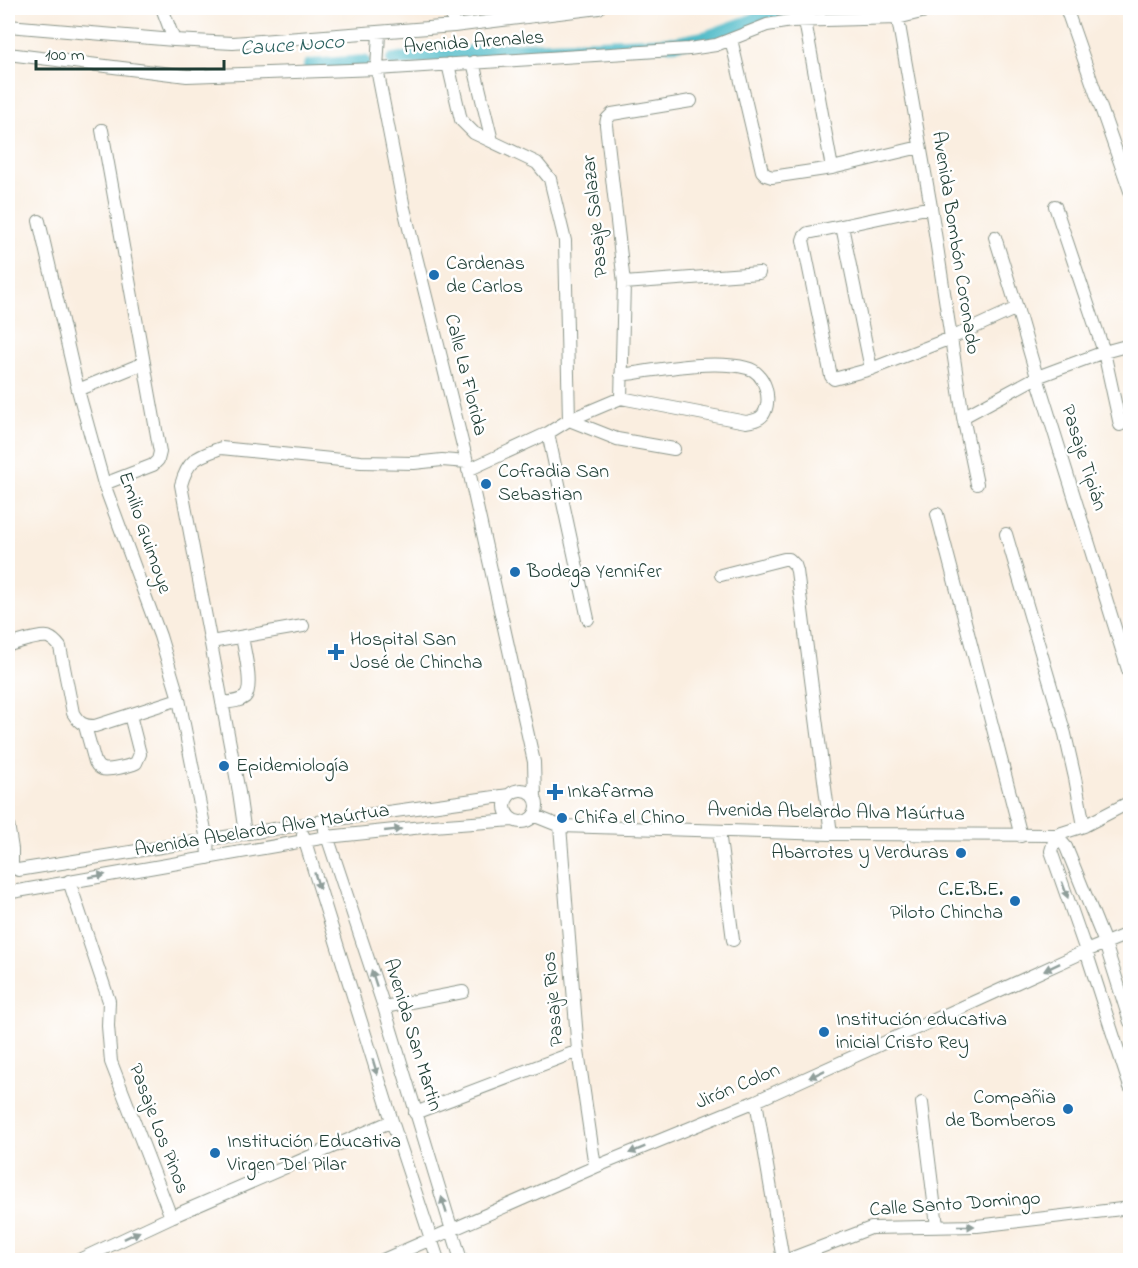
<svg xmlns="http://www.w3.org/2000/svg" width="1138" height="1268" font-family="'Indie Flower',sans-serif">
	<rect width="100%" height="100%" fill="#fff"/>
	<filter id="ink" filterUnits="userSpaceOnUse"><feTurbulence type="fractalNoise" baseFrequency=".0167" numOctaves="2"/><feDisplacementMap in="SourceGraphic" scale="12" xChannelSelector="R" yChannelSelector="G"/><feConvolveMatrix kernelMatrix="1 2 1 2 8 2 1 2 1" color-interpolation-filters="sRGB"/></filter>
	<filter id="wash" filterUnits="userSpaceOnUse"><feTurbulence type="fractalNoise" baseFrequency=".008" numOctaves="4" result="noise"/><feDisplacementMap in="SourceGraphic" scale="24" xChannelSelector="R" yChannelSelector="G"/><feGaussianBlur stdDeviation="1.35" result="paint"/><feColorMatrix in="noise" values="0 0 0 0 0 0 0 0 0 0 0 0 0 0 0 0 0 1.4 0 .05"/><feComposite in="paint" operator="in"/></filter>
	<g filter="url(#wash)">
		<rect width="100%" height="100%" fill="#faeee0"/>
		<g fill="none" stroke-linecap="round" stroke-linejoin="round">
			<!-- canal -->
			<path stroke="#4dbac7" stroke-width="14" d="M393 60 496 50 677 43 707 37 768 15 825 8 882 10 894 8
				M310 66 364 62"/>
		</g>
	</g>
	<g filter="url(#ink)">
		<g fill="none" stroke-linecap="round" stroke-linejoin="round">
			<!-- minor casing -->
			<g stroke="#8c968a" stroke-width="14">
				<path id="minor" d="M162 8 174 40
					M451 8 454 26
					M896 8 931 207 963 417 977 484
					M1066 8 1130 191
					M805 21 832 168
					M8 26 174 40 233 43 454 26 599 8
					M379 33 377 69 404 208 467 462 534 762 535 797
					M731 39 762 171 766 175 772 177 832 168 920 147
					M8 54 187 76 377 69 689 49 716 45 767 25 791 21 897 18 938 8
					M473 62 492 141
					M448 64 461 120 474 133 537 163 550 179 565 241 569 420 617 439 674 449
					M102 130 160 452 158 460 153 465 104 484
					M1055 206 1104 352 1120 425
					M931 207 808 233 804 237 803 240 831 376 834 379 871 369 951 338 1017 308
					M39 221 78 390 104 484 160 636 179 699 207 840 208 858
					M842 226 871 369
					M995 237 1017 308 1037 377 1130 676
					M624 283 759 273
					M78 390 144 363
					M621 398 624 283 606 125 607 119 612 114 691 101
					M963 417 1037 377 1104 352 1130 345
					M548 433 588 619
					M468 470 548 433 569 420 621 398 746 422C752 421 759 420 763 415 773 400 765 372 747 368 712 359 657 370 621 375
					M937 514 1021 836
					M1006 534 1065 734 1075 778 1084 826
					M721 575 784 559H789L795 565 797 571 831 834
					M211 642 303 626
					M8 645C17 643 39 635 48 637 53 639 57 643 60 647L73 713C79 723 83 726 95 726L179 699
					M222 703C230 702 239 702 245 697 254 688 244 649 242 637
					M85 726 95 762C97 765 97 767 102 769 108 771 130 766 136 763L140 754 130 715
					M505 806a16 16 0 1 1 32 0a16 16 0 1 1-32 0Z
					M535 816 560 826 831 834 1056 835 1084 826 1130 802
					M8 824 12 849V868
					M560 826 578 1051 595 1167
					M325 830 384 1007 461 1260
					M719 831 733 940
					M245 834 239 792 181 485C188 459 197 457 221 448L361 462 414 463 442 460 467 462
					M303 835 392 1121 438 1260
					M1056 835 1051 851 1086 951 1130 1087
					M1056 835 1066 847 1105 943 1130 1022
					M18 870 324 821 509 795
					M69 881 109 1001 108 1026 111 1062 171 1217
					M8 891 12 892 327 837 433 826 513 820
					M384 1007 463 992
					M756 1101 783 1260
					M922 1103 937 1226
					M415 1113 578 1051
					M8 1257 9 1260
					M79 1260 171 1217 392 1121
					M383 1260 595 1167 756 1101 1086 951 1130 933
					M787 1260 871 1228 977 1226 1130 1208"/>
			</g>
			<!-- minor -->
			<use href="#minor" stroke="#fff" stroke-width="12"/>
		</g>
		<!-- one-way arrows -->
		<defs><path id="oneway-solid" d="M-6-.8H1V-3.2L6.5 0L1 3.2V.8H-6Z" transform="scale(1.5)"/></defs>
		<g fill="#8f9e9a">
			<use href="#oneway-solid" transform="translate(393 830) rotate(-6)"/>
			<use href="#oneway-solid" transform="translate(97 876) rotate(-9)"/>
			<use href="#oneway-solid" transform="translate(317 881) rotate(73)"/>
			<use href="#oneway-solid" transform="translate(1065 890) rotate(70)"/>
			<use href="#oneway-solid" transform="translate(1052 967) rotate(155)"/>
			<use href="#oneway-solid" transform="translate(374 978) rotate(-108)"/>
			<use href="#oneway-solid" transform="translate(375 1067) rotate(73)"/>
			<use href="#oneway-solid" transform="translate(817 1074) rotate(155)"/>
			<use href="#oneway-solid" transform="translate(637 1150) rotate(158)"/>
			<use href="#oneway-solid" transform="translate(444 1205) rotate(-107)"/>
			<use href="#oneway-solid" transform="translate(966 1226)"/>
			<use href="#oneway-solid" transform="translate(132 1235) rotate(-25)"/>
		</g>
	</g>
	<!-- markers -->
	<g fill="#1f6fb2" stroke="#fff" stroke-width="2">
		<circle cx="434" cy="275" r="6"/>
		<circle cx="486" cy="484" r="6"/>
		<circle cx="515" cy="572" r="6"/>
		<path d="M333 643h6v6h6v6h-6v6h-6v-6h-6v-6h6z"/>
		<circle cx="224" cy="766" r="6"/>
		<path d="M552 783h6v6h6v6h-6v6h-6v-6h-6v-6h6z"/>
		<circle cx="562" cy="818" r="6"/>
		<circle cx="961" cy="853" r="6"/>
		<circle cx="1015" cy="901" r="6"/>
		<circle cx="824" cy="1032" r="6"/>
		<circle cx="1068" cy="1109" r="6"/>
		<circle cx="215" cy="1153" r="6"/>
	</g>
	<g text-anchor="middle" dominant-baseline="central" stroke-width="5" stroke-linejoin="round" paint-order="stroke">
		<!-- street labels -->
		<g font-size="20" fill="#1f3d34" stroke="#fff">
			<text transform="translate(474 43) rotate(-4)">Avenida Arenales</text>
			<text transform="translate(596 216) rotate(-96)">Pasaje Salazar</text>
			<text transform="translate(955 243) rotate(81)">Avenida Bombón Coronado</text>
			<text transform="translate(465 375) rotate(76)">Calle La Florida</text>
			<text transform="translate(1083 458) rotate(72)">Pasaje Tipián</text>
			<text transform="translate(144 533) rotate(71)">Emilio Guimoye</text>
			<text transform="translate(836 813) rotate(1)">Avenida Abelardo Alva Maúrtua</text>
			<text transform="translate(262 831) rotate(-9)">Avenida Abelardo Alva Maúrtua</text>
			<text transform="translate(554 999) rotate(-95)">Pasaje Rios</text>
			<text transform="translate(412 1035) rotate(73)">Avenida San Martin</text>
			<text transform="translate(738 1087) rotate(-23)">Jirón Colon</text>
			<text transform="translate(158 1129) rotate(69)">Pasaje Los Pinos</text>
			<text transform="translate(955 1205) rotate(-4)">Calle Santo Domingo</text>
		</g>
		<!-- poi labels -->
		<g font-size="20" fill="#1f3d34" stroke="#fff" text-anchor="start">
			<text x="446" y="264">Cardenas<tspan x="446" dy="23">de Carlos</tspan></text>
			<text x="498" y="472">Cofradia San<tspan x="498" dy="23">Sebastian</tspan></text>
			<text x="527" y="572">Bodega Yennifer</text>
			<text x="350" y="640">Hospital San<tspan x="350" dy="23">José de Chincha</tspan></text>
			<text x="236" y="766">Epidemiología</text>
			<text x="567" y="792">Inkafarma</text>
			<text x="574" y="818">Chifa el Chino</text>
			<text x="949" y="853" text-anchor="end">Abarrotes y Verduras</text>
			<text x="1003" y="890" text-anchor="end">C.E.B.E.<tspan x="1003" dy="23">Piloto Chincha</tspan></text>
			<text x="836" y="1020">Institución educativa<tspan x="836" dy="23">inicial Cristo Rey</tspan></text>
			<text x="1056" y="1098" text-anchor="end">Compañia<tspan x="1056" dy="23">de Bomberos</tspan></text>
			<text x="227" y="1142">Institución Educativa<tspan x="227" dy="23">Virgen Del Pilar</tspan></text>
		</g>
		<!-- water labels -->
		<g font-size="21" font-style="italic" fill="#2d6260" stroke="#fff">
			<text transform="translate(292 46) rotate(-4)">Cauce Noco</text>
		</g>
	</g>
	<!-- margin -->
	<rect width="1138" height="1268" fill="none" stroke="#fff" stroke-width="30"/>
	<!-- scale -->
	<path d="M36 60v9h188v-9" fill="none" stroke="#1f3d34" stroke-width="3"/>
	<text x="45" y="60" font-size="18" fill="#1f3d34" stroke="#ffffff" stroke-width="4.5" paint-order="stroke">100 m</text>
</svg>
